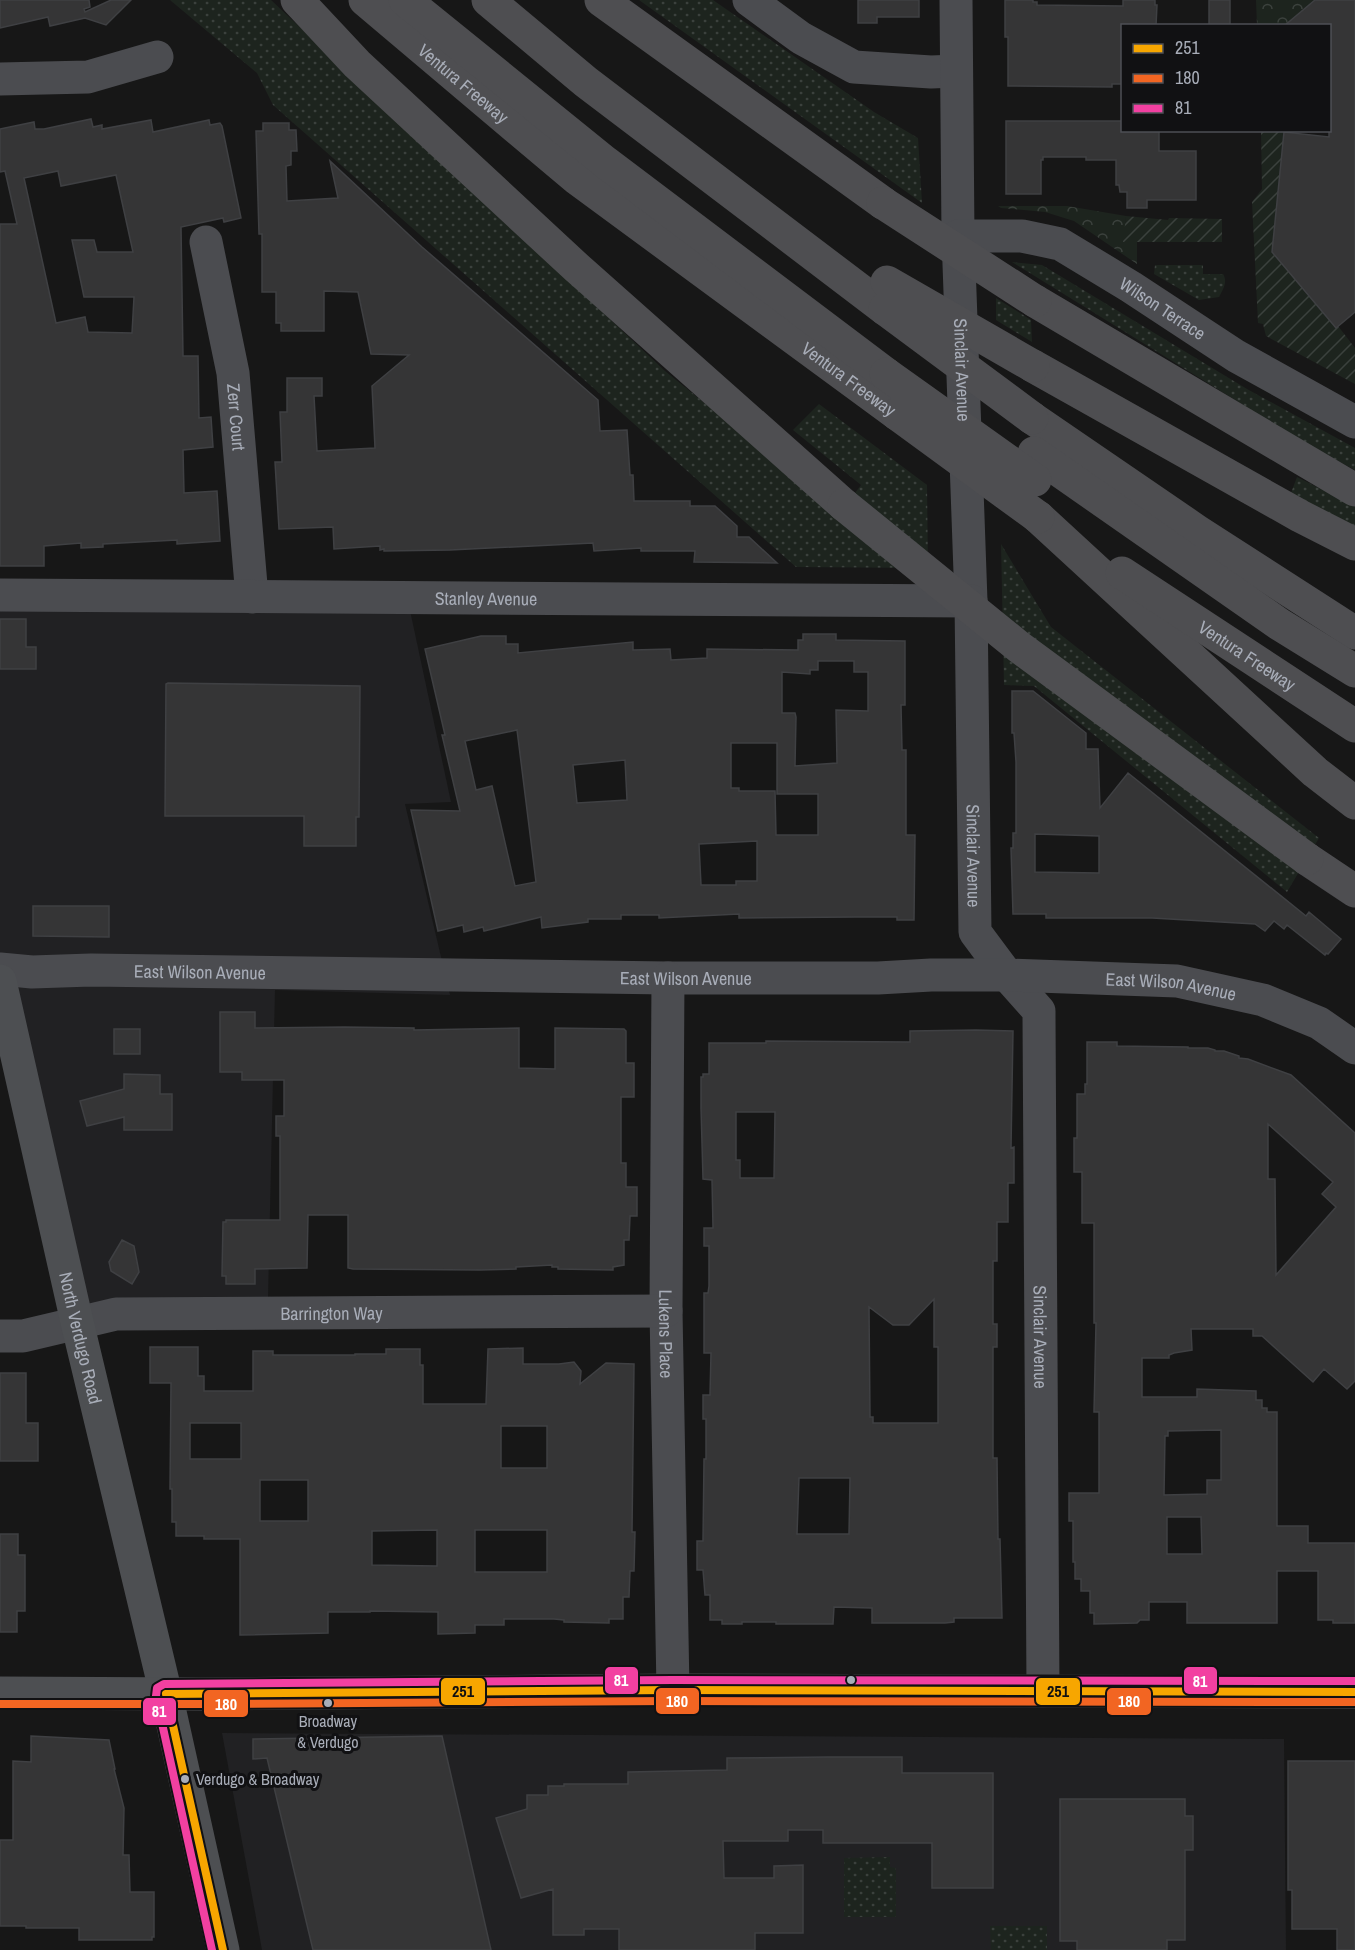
<svg xmlns="http://www.w3.org/2000/svg" width="1355" height="1950" font-family="'Archivo Narrow',sans-serif">
	<defs>
		<pattern id="grass-dots" width="8" height="8" patternUnits="userSpaceOnUse" patternTransform="scale(1.5)"><rect width="8" height="8" fill="#1d241e"/><path d="M2 2h.1M6 6h.1" fill="none" stroke="#3b413d" stroke-width="1.8" stroke-linecap="round"/></pattern>
		<pattern id="forest-crowns" width="20" height="18" patternUnits="userSpaceOnUse" patternTransform="scale(1.5)"><rect width="20" height="18" fill="#1d241e"/><path d="M2 6a3 3 0 1 1 6 0M12 15a3 3 0 1 1 6 0" fill="none" stroke="#3b413d"/></pattern>
		<pattern id="garden-furrows" width="10" height="10" patternUnits="userSpaceOnUse" patternTransform="scale(1.5)"><rect width="10" height="10" fill="#1d241e"/><path d="M-1 1l2-2M0 10L10 0M9 11l2-2" fill="none" stroke="#3b413d"/></pattern>
	</defs>
	<rect width="100%" height="100%" fill="#171717"/>
	<!-- built -->
	<path fill="#212123" d="M0 591 408 601 451 802 405 804 450 995 275 990 268 1299 62 1304 0 1018Z
		M222 1733 1284 1739 1286 1950H262Z"/>
	<!-- grass -->
	<path fill="url(#grass-dots)" d="M170 0H271L665 371 840 513 861 485 793 430 819 404 927 485 928 568 796 567 273 105 257 73Z
		M639 0H713L874 112 918 138 922 203Z
		M1012 262 1042 265 1247 389 1355 448V470L1308 445Z
		M1155 265H1203V274H1223C1228 282 1223 289 1219 297L1199 300 1154 274Z
		M996 298 1031 320 1032 342 996 320Z
		M1297 477 1355 506V527L1291 493Z
		M1001 544 1051 627 1319 838 1287 892 1034 686 1004 685Z
		M890 1857V1867L896 1868V1917H844V1858Z
		M990 1926H1047V1950H991Z"/>
	<!-- forest -->
	<path fill="url(#forest-crowns)" d="M1256 0H1315L1290 21 1294 26 1257 25Z
		M998 206H1067L1126 216 1124 242H1137V264L1074 221 1045 212 1001 208Z"/>
	<!-- garden -->
	<path fill="url(#garden-furrows)" d="M1261 131 1284 132 1272 252 1335 327 1338 326 1355 348V384L1266 336 1263 324 1258 323 1252 202 1262 189Z
		M1126 216 1168 220 1169 218 1222 219V242H1123Z"/>
	<!-- building -->
	<path fill="#353536" stroke="#3f4043" stroke-width="1.5" fill-rule="evenodd" d="M0 0H89L90 7 84 9 85 12 111 0H131L106 25 85 18 50 26 48 17 0 28Z
		M858 0H919V17H877V23H858Z
		M1005 0H1033V2H1037V5L1123 6V0H1155V5H1157L1156 26H1122V84H1112V87L1008 86V37H1005Z
		M1209 0H1230V26H1209Z
		M1315 0H1355V312L1336 328 1272 252 1284 132 1329 137V26H1284Z
		M91 119 93 127 102 125V129L151 120 153 132 209 120 210 125 220 123 222 126 241 218 224 222 223 218 181 227 183 356H198L199 418 211 417 213 447 183 450 184 493 217 491 220 541 177 544V540L103 544V547L81 548V543L44 546V566H0V224H17L5 171 0 172V129L34 122 35 129H44ZM58 171 61 186 116 175 133 252H97L94 240H72L84 297H134L132 333 88 332 85 317 56 323 24 178Z
		M1006 121H1122V130H1159V151H1196V200H1147V208H1127V192H1120L1119 185H1116V160H1086V157H1043V160H1041V194H1006Z
		M263 123H289V130H296L297 151H291V165L286 166 287 201 338 198 330 161 422 247 598 400 600 431 627 430 630 475H633L634 501H690V506H715L737 526V537H749L777 563 694 562 695 551H641V548L594 551 593 543 450 550 384 551V549L380 550V546L334 549 333 527 279 529 275 462H282L280 412H287V378H322V396H314L317 451 375 448 372 386 409 355 371 354 358 292 324 291V331H281V323H276V292H262V234H259L256 131H263Z
		M0 619H26V647H36V669H0Z
		M803 634H836V640L905 641V705H901L902 750H906V835H915L914 920H897V917H855L739 918V914L659 918V915H621V919H588V922L542 928 541 917 484 931 483 927 464 932 463 925 438 931 411 810 460 811 442 735H445L425 649 481 636H506V644H518V653L633 642V650L670 649 671 660 707 658V649L798 650V640H803ZM818 661H854V672H868V711L836 710 837 763 795 766 796 717 795 713H782V672L810 674V670H818ZM517 730 536 882 515 886 492 786 476 790 465 741ZM731 743H777V794H818V835H776L775 791H739V788H731ZM625 760 627 800 577 803 573 765ZM757 841V881H736V885H701L699 844Z
		M168 683 360 686 359 817H356V846H304V816H165L166 684Z
		M1012 691H1033L1086 733V749H1098L1100 808 1128 773 1306 916 1309 912 1341 939 1328 954 1326 953 1325 955 1287 925 1284 929 1274 921 1265 931 1255 924 1152 918H1046V914H1013L1011 848H1013V833H1016V762L1014 733H1012ZM1035 834 1099 836V873L1035 872Z
		M33 906H109V937L33 936Z
		M220 1012H255V1028L344 1027 414 1028V1030L519 1028V1068L555 1069V1028L624 1029 626 1031V1063H634V1097H621V1163H626V1187H637V1216H630L629 1240H624V1265L613 1267V1270L558 1269V1267H552V1265L516 1267V1269L480 1270 353 1269 348 1268V1215H308L307 1268 255 1269V1284H226V1276H222L223 1222H226V1220H280V1136H276V1116H284V1080H242V1072H220Z
		M114 1029H140V1054H114Z
		M976 1030 1013 1031 1011 1148 1014 1147V1183H1008V1222H997V1261H993V1324H997V1347H993V1458H997L998 1539H1000L1002 1618H954V1622L945 1623H872V1608L834 1607 833 1624H776V1622H742V1624H722V1620H710V1595H705L703 1570H697V1541H703L704 1459H706V1419H703V1395H710L711 1353H704V1293H708L709 1286V1246H704V1228H713L712 1180 703 1179 701 1108V1077H703V1074H709V1043H766V1041L910 1042V1031ZM736 1112H775L774 1178H740V1160H736ZM934 1299V1347H938V1423H873V1417H870L869 1307 893 1325H909ZM799 1478H850L849 1534H797Z
		M1087 1042H1117V1046L1188 1047V1048H1208L1215 1050V1051H1224L1239 1056V1058L1248 1059 1291 1075 1355 1133V1381L1347 1389 1324 1369 1313 1382 1262 1336H1253V1329H1191L1192 1350 1174 1353 1169 1355V1358H1142V1397H1197V1389L1256 1391V1400H1262V1408H1267V1412H1277V1526H1308V1543H1355V1623H1333V1620H1318V1571H1277V1623H1187V1602H1149V1620H1140L1137 1623 1094 1624V1613H1090V1591H1081V1579H1075V1562H1073V1521H1069V1493H1099V1412H1094L1096 1323H1094V1223H1082V1172H1074V1138H1077V1094H1085V1084H1087ZM1268 1124 1333 1182 1322 1194 1336 1207 1276 1275 1275 1179H1268ZM1221 1430V1480H1207V1494L1164 1495 1165 1436H1168V1431ZM1167 1517H1201L1202 1554H1167Z
		M124 1074 160 1075V1094H172V1130H124V1117L87 1126 80 1101 124 1089Z
		M122 1240 134 1246 139 1272 132 1284 111 1271 109 1262Z
		M150 1347H198V1376H204V1391H253V1351H273V1355H355V1354H386V1349H420V1365H423V1404H486L488 1349 523 1348V1364H559L574 1362 581 1371 580 1384 606 1363 634 1364 632 1532H635L634 1571H630L629 1597H623V1619H609V1623L564 1622V1620L554 1619H504V1625H475V1633L438 1634V1612L370 1611V1612H328V1633L240 1635V1539H204V1536H176V1522H172V1489H170L171 1383H150ZM190 1423H241V1459H190ZM501 1426H547V1468H501ZM260 1480H308V1521H260ZM437 1530V1566L372 1565V1531ZM475 1530H547V1572H475Z
		M0 1373H26V1423H38V1461H0Z
		M0 1534H18V1555H25V1611H17V1632H0Z
		M31 1736 109 1740 115 1769H114L124 1808 123 1855H129L130 1892H154V1937H152V1940H79V1928H26V1926H0V1840H13V1761L31 1762Z
		M442 1736 491 1950H313L267 1758 253 1759V1739Z
		M828 1757H902V1773H993V1888H932V1843H823V1830H788V1841H723L724 1878H774V1866L803 1865V1933H755V1950H619V1929H584V1935H553V1889L521 1898 496 1818 527 1809V1795H548V1786H564V1784H628V1772L727 1770V1758Z
		M1288 1761H1355V1950H1337V1929H1292V1890H1288Z
		M1060 1799H1185V1816H1193V1850H1185V1940H1167V1950H1077V1941H1060Z"/>
	<g fill="none" stroke-linecap="round" stroke-linejoin="round">
		<!-- minor -->
		<g stroke="#4b4c50" stroke-width="33">
			<path d="M749 0 801 38 854 67 931 72 956 71"/>
			<path id="s1" d="M956 0 958 236 971 601 975 932 1007 975 1039 1011V1017L1043 1691"/>
			<path d="M0 79 88 77 157 57"/>
			<path id="s2" d="M958 236H1022L1060 244 1131 287 1236 356 1355 422"/>
			<path id="s3" d="M206 242 233 373 252 597"/>
			<path id="s4" d="M0 595 971 601"/>
			<path id="s5" d="M0 969 32 972 91 970 668 978H878L931 975H1007L1177 981 1263 1000 1319 1023 1355 1048"/>
			<path id="s6" d="M668 978 666 1311 673 1690"/>
			<path id="s7" d="M0 1336H23L116 1314 666 1311"/>
		</g>
		<!-- major -->
		<g stroke="#4d4f52" stroke-width="33">
			<path id="s8" d="M0 981 77 1322 166 1694 223 1950"/>
			<path d="M0 1693 200 1694 673 1690 1355 1692"/>
		</g>
		<!-- highway -->
		<g stroke="#4e4e51" stroke-width="33">
			<path d="M297 0 357 64 576 267 844 505"/>
			<path id="s9" d="M365 0 576 178 897 414"/>
			<path d="M405 0 605 162 886 374"/>
			<path d="M488 0 586 82 885 309"/>
			<path d="M601 0 883 203"/>
			<path d="M1035 301 1355 490"/>
			<path d="M1033 366 1300 516 1355 544"/>
			<path d="M1032 418 1197 531 1355 633"/>
			<path d="M1034 453 1279 624 1355 671"/>
			<path d="M1038 517 1315 772 1355 803"/>
			<path id="s10" d="M1122 573 1355 726"/>
			<path d="M1307 859 1355 891"/>
		</g>
		<!-- highway-bridge -->
		<path stroke="#4e4e51" stroke-width="33" d="M883 203 1035 301
			M887 282 1033 366
			M885 309 1032 418
			M886 374 1035 480
			M897 414 1038 517
			M844 505 1019 647 1307 859"/>
		<!-- bus-1 casing -->
		<g stroke="#111113" stroke-width="12">
			<path id="bus-1" d="M166 1694 673 1690 1355 1692
				M166 1694 223 1950"/>
		</g>
		<!-- bus-2 casing -->
		<g stroke="#111113" stroke-width="12">
			<path id="bus-2" d="M0 1704H200L673 1701 1355 1702"/>
		</g>
		<!-- bus-3 casing -->
		<g stroke="#111113" stroke-width="12">
			<path id="bus-3" d="M212 1950 156 1696 157 1688 164 1684 673 1680 1355 1681"/>
		</g>
		<!-- bus-1 -->
		<use href="#bus-1" stroke="#f7a600" stroke-width="8"/>
		<!-- bus-2 -->
		<use href="#bus-2" stroke="#f26522" stroke-width="8"/>
		<!-- bus-3 -->
		<use href="#bus-3" stroke="#f240a1" stroke-width="8"/>
	</g>
	<!-- markers -->
	<g fill="#a8adb8" stroke="#111113" stroke-width="2">
		<circle cx="851" cy="1680" r="5"/>
		<circle cx="328" cy="1703" r="5"/>
		<circle cx="185" cy="1779" r="5"/>
	</g>
	<g text-anchor="middle" dominant-baseline="central" stroke-width="6" stroke-linejoin="round" paint-order="stroke">
		<!-- bus labels -->
		<g font-size="16" fill="#a8adb8" stroke="#111113">
			<text x="328" y="1721">Broadway<tspan x="328" dy="21">&amp; Verdugo</tspan></text>
			<text x="196" y="1779" text-anchor="start">Verdugo &amp; Broadway</text>
		</g>
		<!-- street labels -->
		<g font-size="18" fill="#a8adb8" stroke="#111113">
			<text stroke="none"><textPath href="#s9" startOffset="129">Ventura Freeway</textPath></text>
			<text stroke="none"><textPath href="#s2" startOffset="224">Wilson Terrace</textPath></text>
			<text stroke="none"><textPath href="#s1" startOffset="370">Sinclair Avenue</textPath></text>
			<text stroke="none"><textPath href="#s9" startOffset="615">Ventura Freeway</textPath></text>
			<text stroke="none"><textPath href="#s3" startOffset="178">Zerr Court</textPath></text>
			<text stroke="none"><textPath href="#s4" startOffset="486">Stanley Avenue</textPath></text>
			<text stroke="none"><textPath href="#s10" startOffset="150">Ventura Freeway</textPath></text>
			<text stroke="none"><textPath href="#s1" startOffset="856">Sinclair Avenue</textPath></text>
			<text stroke="none"><textPath href="#s5" startOffset="200">East Wilson Avenue</textPath></text>
			<text stroke="none"><textPath href="#s5" startOffset="686">East Wilson Avenue</textPath></text>
			<text stroke="none"><textPath href="#s5" startOffset="1172">East Wilson Avenue</textPath></text>
			<text stroke="none"><textPath href="#s7" startOffset="334">Barrington Way</textPath></text>
			<text stroke="none"><textPath href="#s6" startOffset="356">Lukens Place</textPath></text>
			<text stroke="none"><textPath href="#s8" startOffset="366">North Verdugo Road</textPath></text>
			<text stroke="none"><textPath href="#s1" startOffset="1360">Sinclair Avenue</textPath></text>
		</g>
	</g>
	<g stroke="#111113" stroke-width="2">
		<rect x="604" y="1666" width="35" height="29" rx="6" fill="#f240a1"/>
		<rect x="1183" y="1666" width="35" height="29" rx="6" fill="#f240a1"/>
		<rect x="1035" y="1677" width="46" height="29" rx="6" fill="#f7a600"/>
		<rect x="440" y="1677" width="46" height="29" rx="6" fill="#f7a600"/>
		<rect x="655" y="1687" width="45" height="28" rx="6" fill="#f26522"/>
		<rect x="1106" y="1687" width="46" height="29" rx="6" fill="#f26522"/>
		<rect x="203" y="1689" width="46" height="29" rx="6" fill="#f26522"/>
		<rect x="142" y="1697" width="35" height="29" rx="6" fill="#f240a1"/>
	</g>
	<g font-size="16" text-anchor="middle" font-weight="bold" fill="#fff">
		<text x="621" y="1686">81</text>
		<text x="1200" y="1687">81</text>
		<text x="677" y="1707">180</text>
		<text x="1129" y="1707">180</text>
		<text x="226" y="1710">180</text>
		<text x="159" y="1717">81</text>
	</g>
	<g font-size="16" text-anchor="middle" font-weight="bold" fill="#111">
		<text x="1058" y="1697">251</text>
		<text x="463" y="1697">251</text>
	</g>
	<!-- legend -->
	<rect x="1121" y="24" width="210" height="108" fill="#111113" stroke="#4d4f55" stroke-width="1.5"/>
	<rect x="1133" y="44" width="30" height="9" fill="#f7a600" stroke="#4d4f55" stroke-width="1.5"/>
	<text x="1175" y="54" font-size="18" fill="#a8adb8">251</text>
	<rect x="1133" y="74" width="30" height="9" fill="#f26522" stroke="#4d4f55" stroke-width="1.5"/>
	<text x="1175" y="84" font-size="18" fill="#a8adb8">180</text>
	<rect x="1133" y="104" width="30" height="9" fill="#f240a1" stroke="#4d4f55" stroke-width="1.5"/>
	<text x="1175" y="114" font-size="18" fill="#a8adb8">81</text>
</svg>
